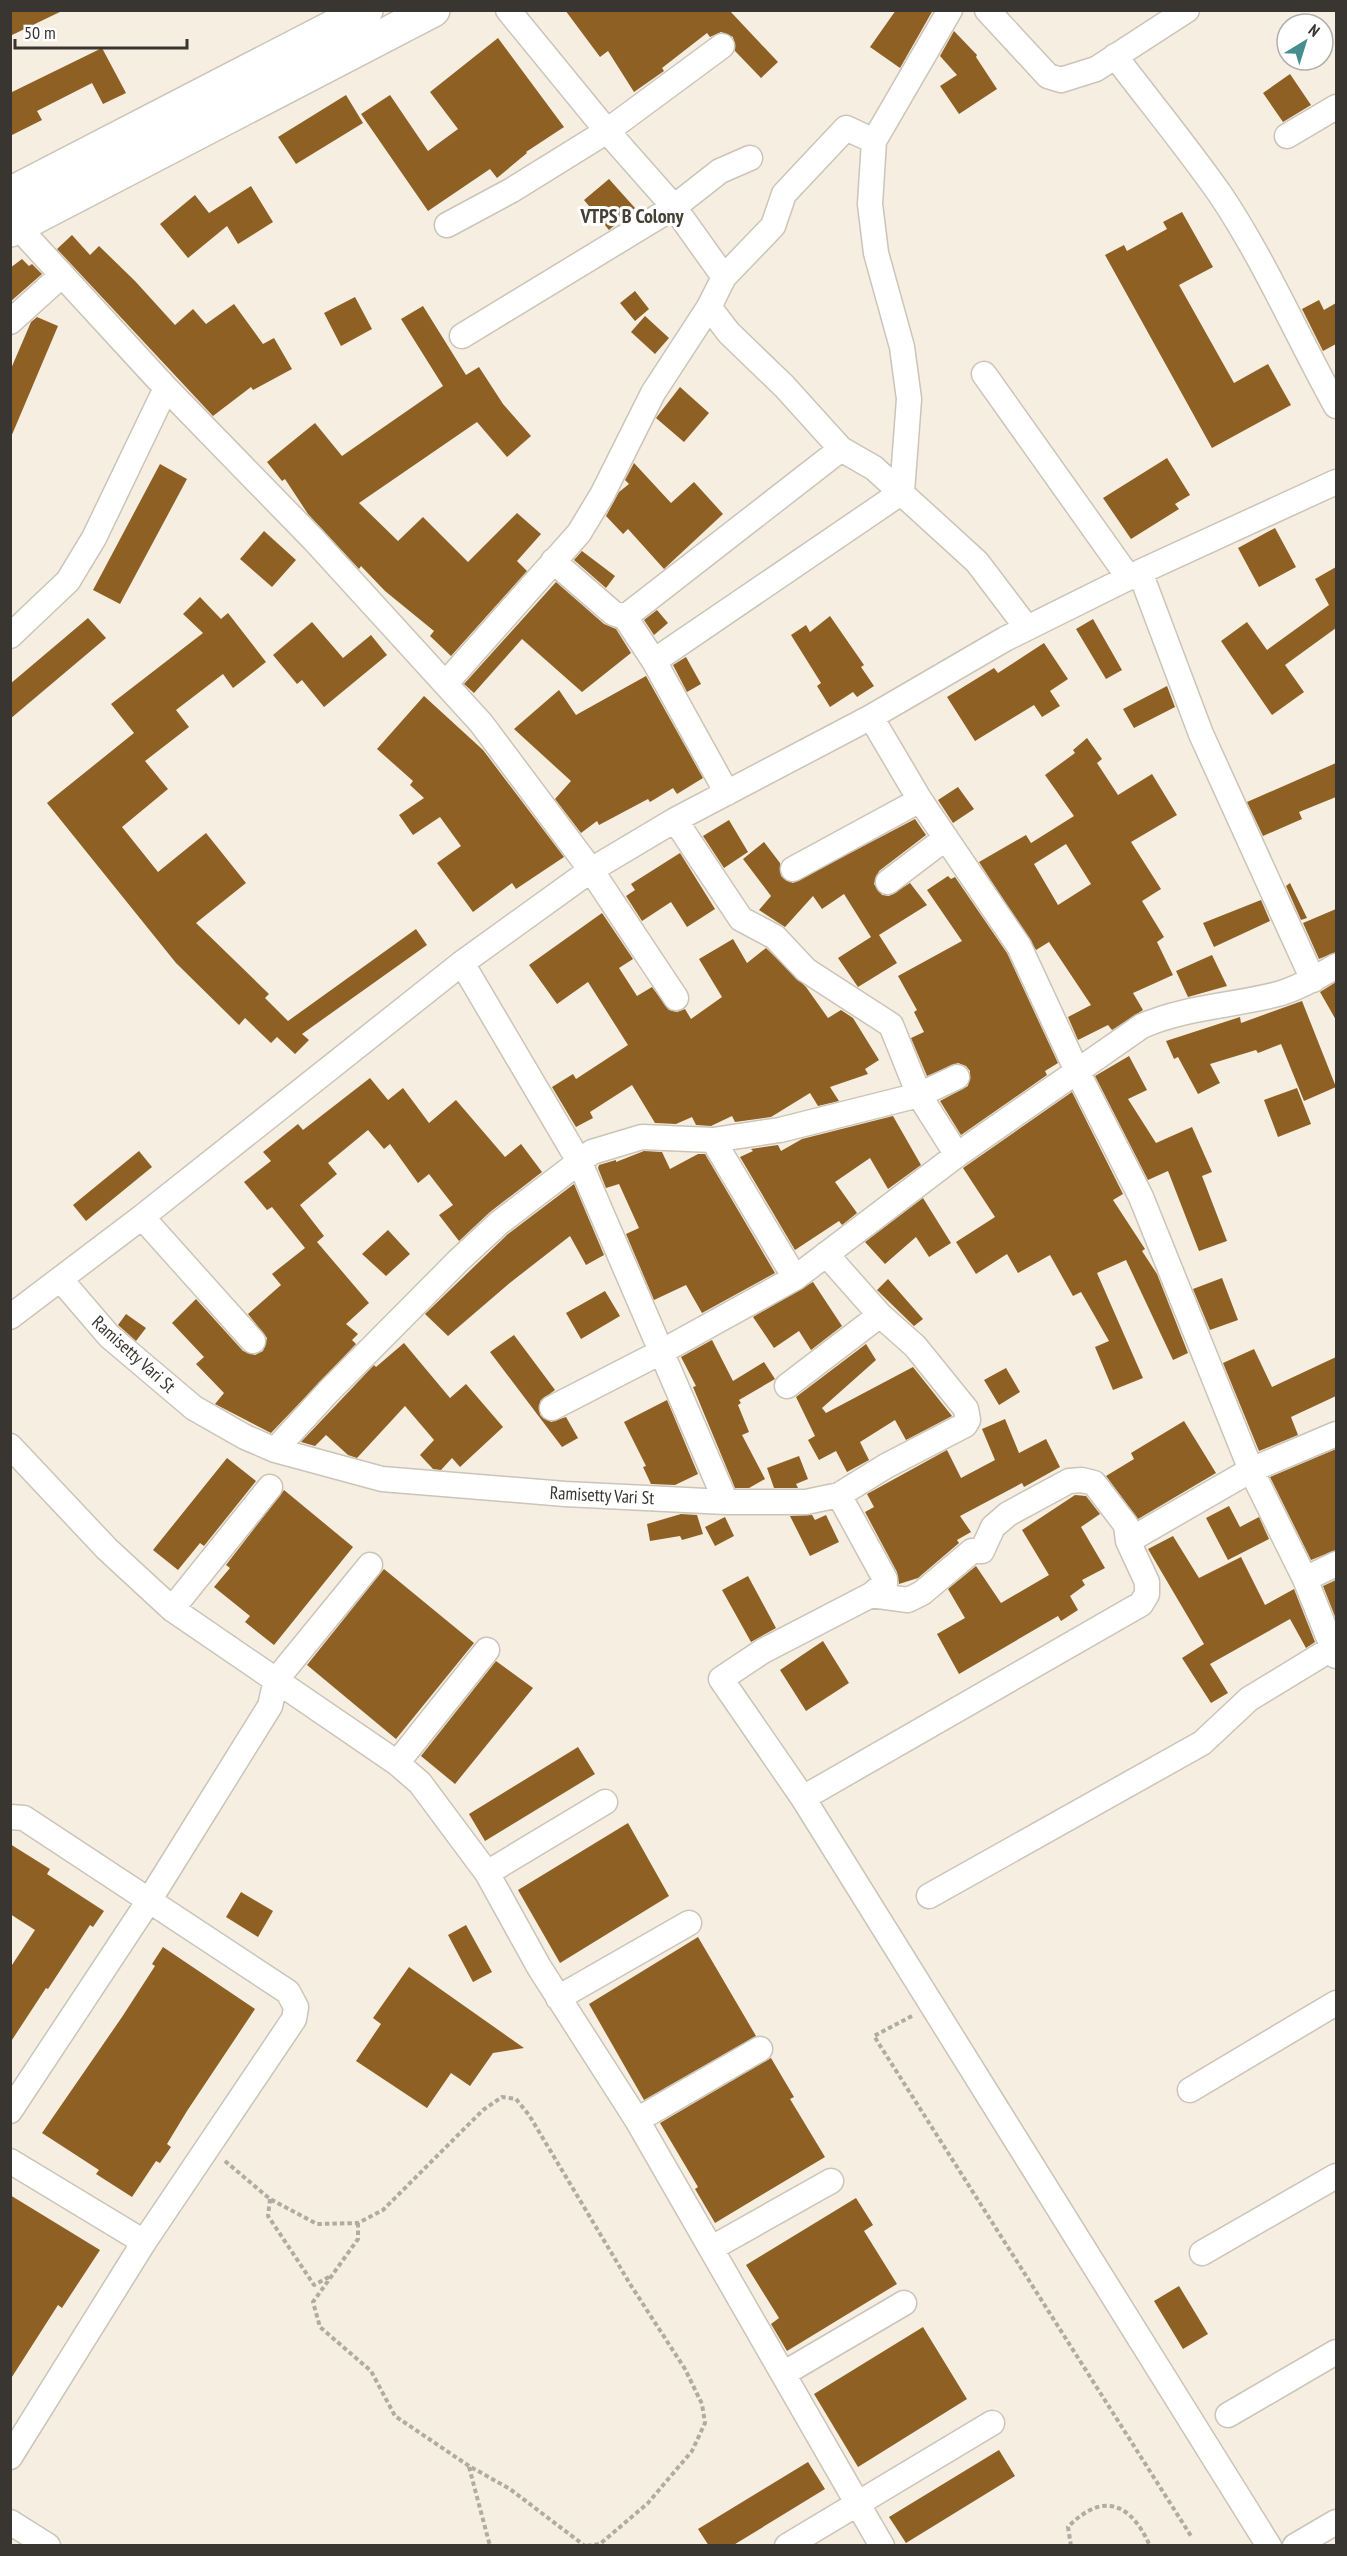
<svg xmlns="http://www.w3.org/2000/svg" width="1347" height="2556" font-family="'PT Sans Narrow',sans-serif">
	<rect width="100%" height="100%" fill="#f5eee1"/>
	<!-- building -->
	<path fill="#8e6024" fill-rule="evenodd" d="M10 10H64L10 36Z
		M565 10H729L778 62 761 78 735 51 733 37 721 32 710 37 707 33 662 68 664 71 634 92 608 51 600 57Z
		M896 10H933L900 68 870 47Z
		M954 31 977 55 976 57 997 89 959 114 940 86 957 75 940 56Z
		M498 38 564 127 526 152 527 153 497 178 490 169 428 211 361 114 390 95 428 151 458 129 430 92Z
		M102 48 126 93 103 104 92 83 37 111 42 120 10 136V93Z
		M1290 74 1311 105 1283 122 1263 93Z
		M346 95 363 123 296 164 278 137Z
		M609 179 635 208 609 230 584 200Z
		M251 186 273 222 238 244 227 226 188 258 160 224 195 195 209 213Z
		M1182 212 1213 267 1179 285 1234 383 1268 364 1291 405 1212 448 1105 255 1124 245 1127 251 1167 229 1163 222Z
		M72 235 90 255 99 246 135 281 175 325 193 309 206 324 234 304 263 344 274 338 292 369 253 390 251 387 213 416 57 249Z
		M22 259 29 266 32 264 42 274 10 302V268Z
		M635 291 649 309 635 321 620 303Z
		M355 297 372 329 341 346 324 313Z
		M1319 300 1324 310 1336 303V344L1323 351 1302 309Z
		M423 306 466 375 479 367 503 404 531 436 507 457 477 422 359 503 398 541 423 517 468 562 517 513 541 534 517 561 527 571 451 656 430 636 434 631 385 591 361 566 359 569 308 514 285 479 282 481 267 462 315 423 342 456 443 386 401 319Z
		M645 316 669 338 655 354 631 332Z
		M37 317 58 326 11 437 10 371 31 322Z
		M680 387 709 413 684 442 656 418Z
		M1167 458 1190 495 1175 504 1179 509 1131 539 1103 498Z
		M634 463 671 503 694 482 723 514 664 569 628 529 623 534 606 516 619 492 629 484 625 480Z
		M160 464 187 479 120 604 93 590Z
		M1275 528 1296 567 1259 587 1238 548Z
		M264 531 296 560 272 587 240 559Z
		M582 551 615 576 606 588 574 560Z
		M1336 567V628L1285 665 1304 692 1272 715 1221 641 1247 622 1267 650 1329 605 1315 579Z
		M556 582 604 624 616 629 631 653 582 692 522 639 474 693 464 684Z
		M200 597 221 619 228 613 266 662 233 688 223 674 176 710 189 727 145 761 168 789 122 827 158 872 206 833 246 883 196 923 269 994 265 998 288 1021 416 929 427 945 302 1034 309 1040 295 1054 277 1037 271 1043 245 1018 239 1025 176 963 47 803 134 733 111 704 203 633 183 614Z
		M657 610 668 623 654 635 644 620Z
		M830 616 864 665 861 667 874 686 857 697 853 692 830 707 817 686 821 683 791 635 806 625 810 632Z
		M88 618 106 638 10 719V684Z
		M1093 619 1122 670 1106 679 1076 629Z
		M312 622 343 658 371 635 387 655 324 707 302 680 297 684 273 655Z
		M1044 643 1068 679 1050 691 1060 706 1042 717 1034 705 975 741 947 697 994 668 998 673Z
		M686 657 701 684 687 692 673 665Z
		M646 676 703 778 677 794 673 788 650 802 648 799 599 825 597 821 581 833 555 799 571 781 514 729 559 690 576 715Z
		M1167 686 1175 707 1134 728 1123 709Z
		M424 696 483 750 564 857 516 889 512 883 473 912 437 863 461 846 440 817 413 835 399 815 424 798 410 785 413 781 377 749Z
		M1087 738 1102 759 1097 763 1118 795 1152 774 1177 815 1131 842 1161 889 1142 901 1164 937 1157 942 1173 975 1133 993 1143 1010 1112 1030 1108 1025 1078 1040 1068 1017 1091 1005 1049 942 1036 950 979 862 1026 835 1031 843 1074 816 1045 775 1075 753 1073 750ZM1066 844 1091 884 1058 905 1034 864Z
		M1336 763V797L1299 812 1302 819 1263 836 1247 802Z
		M958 787 974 809 953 823 938 800Z
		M915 819 926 835 879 871 874 884 882 895 889 896 910 883 927 905 879 935 897 963 858 987 838 958 871 937 844 894 822 909 813 896 785 927 759 910 771 896 743 859 764 842 780 863 781 876 793 883Z
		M729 820 748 852 724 868 703 836Z
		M680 853 715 909 687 927 671 902 642 921 626 896 635 890 631 884Z
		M948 876 951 879 955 877 1007 953 1058 1063 1045 1071 1047 1075 961 1135 940 1101 968 1086 970 1071 966 1066 958 1063 927 1076 911 1038 924 1032 914 1012 917 1010 898 976 962 941 927 890Z
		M1290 883 1307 918 1301 920 1286 886Z
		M1261 900 1270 921 1214 947 1203 923Z
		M1336 909V952L1319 959 1303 923Z
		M602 913 633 959 619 968 637 996 652 987 669 1010 677 1012 685 1009 691 1019 722 997 699 959 733 939 747 963 766 948 806 987 828 1018 841 1010 853 1018 879 1060 865 1069 868 1074 830 1087 839 1101 818 1106 810 1093 771 1117 735 1122 732 1116 711 1126 696 1125 692 1117 676 1124 655 1123 632 1085 590 1112 593 1118 576 1127 552 1087 573 1074 576 1079 628 1045 588 982 557 1004 529 965Z
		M1212 955 1227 986 1188 997 1176 971Z
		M1336 982V1020L1320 992Z
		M1302 1001 1336 1087 1304 1101 1281 1044 1258 1053 1256 1050 1210 1064 1220 1083 1198 1094 1178 1057 1174 1059 1166 1041 1240 1017 1241 1023Z
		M1129 1056 1147 1090 1128 1099 1156 1143 1192 1127 1212 1172 1202 1176 1227 1241 1199 1251 1168 1171 1148 1180 1095 1076Z
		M370 1078 388 1100 403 1088 429 1123 456 1100 505 1157 521 1144 542 1172 490 1212 459 1241 439 1215 453 1205 429 1174 418 1183 390 1144 384 1149 368 1130 328 1163 337 1174 300 1205 324 1236 317 1242 369 1303 346 1324 358 1334 352 1340 356 1344 271 1433 215 1404 224 1393 196 1364 204 1357 172 1323 196 1299 243 1351 255 1355 263 1351 267 1338 248 1314 281 1285 272 1274 305 1248 272 1207 267 1210 244 1182 271 1161 263 1152 298 1124 303 1130Z
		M1297 1088 1311 1124 1278 1137 1264 1100Z
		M1072 1092 1123 1194 1113 1200 1145 1249 1142 1251 1157 1274 1188 1353 1173 1360 1126 1260 1097 1273 1143 1378 1113 1390 1095 1347 1109 1341 1081 1292 1073 1296 1050 1255 1018 1273 1007 1254 976 1274 956 1242 995 1217 963 1168Z
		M893 1116 921 1165 888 1189 870 1158 835 1182 857 1213 842 1225 839 1221 795 1250 740 1157 753 1151 751 1149 778 1145 781 1151 802 1139Z
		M139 1151 152 1167 86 1221 73 1205Z
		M644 1151 662 1152 670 1169 698 1154H705L775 1273 702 1313 686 1285 654 1300 626 1234 639 1228 619 1184 606 1188 598 1168 599 1165 616 1160V1162Z
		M574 1184 604 1255 586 1265 570 1236 511 1282 448 1336 425 1314 508 1234Z
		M923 1198 951 1243 929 1257 916 1237 885 1264 865 1242Z
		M388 1230 410 1254 386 1276 362 1254Z
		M1222 1278 1238 1320 1210 1330 1193 1289Z
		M888 1279 923 1319 914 1326 877 1290Z
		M813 1282 842 1326 811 1350 799 1331 774 1348 753 1317Z
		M605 1291 620 1316 581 1339 566 1313Z
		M126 1314 146 1328 136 1341 118 1325Z
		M514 1335 555 1390 540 1401V1415L551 1422 566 1417 578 1438 562 1447 490 1352Z
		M712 1340 733 1381 764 1362 775 1379 739 1400 741 1403 738 1405 749 1432 742 1435 765 1479 749 1488H735L693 1387 696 1386 681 1357Z
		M404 1343 450 1398 466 1384 503 1427 460 1467 452 1458 441 1470 433 1469 420 1455 434 1440 405 1406 357 1458 348 1455 326 1435 315 1446 301 1442 374 1365 376 1367Z
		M866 1344 876 1360 822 1408 826 1413 913 1367 952 1416 906 1440 895 1420 860 1442 869 1460 847 1472 836 1451 819 1460 808 1440 815 1436 796 1397Z
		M1254 1349 1272 1387 1336 1357V1396L1291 1417 1298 1435 1259 1451 1223 1363Z
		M1006 1368 1020 1392 999 1405 984 1380Z
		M667 1400 698 1474 675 1485 651 1484 643 1467 646 1466 624 1422Z
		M1005 1419 1019 1453 1046 1439 1060 1467 1024 1487 1022 1483 960 1516 971 1532 957 1540 959 1543 918 1578 899 1584 897 1572 865 1512 874 1507 867 1494 947 1450 961 1478 995 1460 982 1429Z
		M1184 1421 1216 1473 1138 1519 1106 1476 1134 1459 1131 1453Z
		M1336 1449V1550L1311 1560 1270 1477Z
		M799 1456 808 1479 796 1484 798 1488H774L767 1468Z
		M227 1458 256 1481 204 1546 200 1543 178 1570 153 1550Z
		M284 1490 353 1547 274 1645 245 1622 250 1616 214 1587 230 1568 226 1565Z
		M1075 1495 1086 1496 1100 1514 1081 1527 1105 1568 1082 1580 1085 1585 1070 1596 1078 1610 1061 1621 1058 1616 959 1674 937 1634 965 1618 948 1589 976 1566 1001 1603 1049 1575 1022 1530Z
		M1229 1506 1240 1527 1259 1517 1269 1539 1228 1560 1206 1518Z
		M681 1514 697 1515 703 1534 682 1540 680 1536 650 1541 647 1524Z
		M812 1515 815 1520 826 1515 839 1542 810 1556 790 1516Z
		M725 1517 734 1536 715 1546 705 1527Z
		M1173 1536 1199 1578 1241 1557 1265 1605 1294 1589 1315 1642 1306 1648 1290 1619 1210 1664 1228 1693 1211 1703 1182 1658 1204 1644 1148 1549Z
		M384 1569 474 1643 396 1739 307 1665Z
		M748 1576 776 1628 751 1642 722 1590Z
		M1336 1580V1619L1323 1586Z
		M823 1641 849 1683 806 1711 780 1670Z
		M496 1661 533 1688 455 1784 421 1756Z
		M578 1747 595 1774 485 1841 469 1814Z
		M628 1823 669 1896 560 1963 518 1890Z
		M10 1844 50 1869 47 1874 104 1911 93 1927 90 1925 48 1989 46 1988 10 2043V1968L35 1930 10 1914Z
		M241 1892 273 1911 258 1937 226 1917Z
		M466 1925 492 1972 473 1982 448 1935Z
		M698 1937 756 2036 644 2100 589 2004Z
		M163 1947 255 2009 187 2111 167 2144 171 2147 160 2163 156 2161 132 2197 96 2174 99 2170 42 2133 122 2017 155 1966 152 1964Z
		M409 1967 524 2048 493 2053 470 2086 451 2073 427 2108 356 2061 381 2024 373 2018Z
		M771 2058 794 2097 790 2099 825 2157 715 2223 695 2189 698 2187 660 2123Z
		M10 2195 100 2250 62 2308 58 2305 10 2380Z
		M856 2198 873 2225 864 2231 897 2284 787 2351 771 2324 779 2318 746 2265Z
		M1179 2286 1208 2334 1183 2349 1154 2301Z
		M923 2327 967 2399 858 2467 814 2394Z
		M999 2450 1015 2476 906 2543 889 2517Z
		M808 2462 825 2489 732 2546H709L698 2529Z"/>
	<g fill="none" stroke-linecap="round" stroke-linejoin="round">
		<!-- minor casing -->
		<g stroke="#cbc4b8" stroke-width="27">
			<path id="minor" d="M508 10 607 131 674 207 724 277 709 307 729 333 784 386 841 449 874 468 977 562 1027 628
				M987 10 1048 76 1061 80 1096 69 1187 10
				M1115 56C1150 102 1187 147 1220 194 1265 261 1297 336 1336 406
				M1287 136 1336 107
				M447 225 512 190 607 131 722 46
				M17 226 166 388 314 540 481 723 591 870 676 998
				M724 277 773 226 784 194 846 128 874 141
				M10 322 62 275
				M462 336 674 207 720 171 750 158
				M984 374 1129 578
				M553 561 613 613 625 617 654 661 727 793
				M1140 572 1201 734 1313 980
				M625 617 841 449
				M10 636 68 581 94 538 166 388
				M654 661 902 492 909 399 902 347 876 253 870 204 874 141 950 10
				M446 683 579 533 602 495 653 393 709 307
				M871 717 920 800 1019 946 1077 1071 1141 1197 1251 1470 1305 1579 1336 1656
				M675 820 741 919 775 937 806 970 891 1025 919 1095 957 1155
				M793 869 920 800
				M888 882 946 838
				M462 963 580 1163 726 1502
				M713 1140 795 1278
				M142 1217 253 1341
				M61 1280 109 1336 194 1408 245 1437 275 1450 382 1479 565 1494 726 1502H806L839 1495 886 1466 965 1425 968 1420 966 1409 915 1346 880 1315 826 1254
				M10 1317 142 1217 462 963 591 870 675 820 871 717 1005 639 1140 572 1336 482
				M787 1386 880 1315
				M552 1408 661 1352 795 1278 957 1155 1142 1026C1185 1007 1232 1006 1278 994 1299 988 1318 977 1336 966
				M10 1446 107 1549 172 1609 397 1763 420 1783 487 1873 539 1967 637 2120 882 2546
				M275 1450 328 1392 459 1260 499 1223 592 1152 642 1137 713 1140 780 1130 919 1095 957 1077
				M839 1495 885 1579V1583L871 1595 763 1651 721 1679 803 1798 1269 2546
				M1128 1541 1251 1470 1336 1434
				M1305 1579 1336 1564
				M172 1609 270 1487
				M397 1763 487 1650
				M803 1798 1141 1604 1147 1594V1582L1128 1541 1126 1525 1094 1483 1082 1480 1069 1481 1008 1514 993 1527 982 1551H972L922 1593 908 1600 871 1595
				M10 1817 24 1818 288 1992 296 2007 294 2019 144 2242 10 2457
				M487 1873 605 1802
				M929 1896 1202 1743 1249 1699 1336 1646
				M558 1998 689 1923
				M1190 2090 1336 2003
				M10 2111 150 1899 270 1706 276 1680 370 1565
				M637 2120 760 2049
				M10 2161 144 2242
				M712 2248 831 2181
				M1202 2253 1336 2176
				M783 2374 904 2303
				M1228 2415 1336 2352
				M10 2522 48 2546
				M787 2546 992 2423
				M1295 2546 1336 2522"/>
		</g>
		<!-- highway casing -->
		<g stroke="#cbc4b8" stroke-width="36">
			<path id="highway" d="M10 194 366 10
				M10 230 433 10"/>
		</g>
		<!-- path -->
		<path stroke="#b1aca2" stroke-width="4" stroke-dasharray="4.5 3" stroke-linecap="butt" d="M912 2016 874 2036 1191 2536
			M225 2161 270 2199 317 2224 358 2223 383 2210 483 2110 502 2097 516 2099 529 2115 630 2284 685 2369 702 2404 705 2423 692 2451 648 2503 600 2544 586 2546
			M270 2199 268 2216 314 2285 329 2277
			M358 2223V2239L313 2302 320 2327 371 2371 395 2416 469 2466 510 2489 585 2546
			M469 2467 490 2546
			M1071 2546 1068 2527C1103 2491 1131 2503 1150 2546"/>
		<!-- minor -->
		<use href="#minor" stroke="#fff" stroke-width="24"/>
		<!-- highway -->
		<use href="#highway" stroke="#fff" stroke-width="33"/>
	</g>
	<g text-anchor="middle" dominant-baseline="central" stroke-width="6" stroke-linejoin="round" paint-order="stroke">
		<!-- street labels -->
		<g font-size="18" fill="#393631" stroke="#fff">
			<text transform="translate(134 1354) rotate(42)">Ramisetty Vari St</text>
			<text transform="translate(602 1495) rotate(3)">Ramisetty Vari St</text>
		</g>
		<!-- neighbourhood labels -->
		<g font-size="20" font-weight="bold" fill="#454036" stroke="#fff">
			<text x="632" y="216">VTPS B Colony</text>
		</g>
	</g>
	<!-- border -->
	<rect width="1347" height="2556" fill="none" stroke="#393631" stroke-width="24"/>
	<!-- north arrow -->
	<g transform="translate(1305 42) rotate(38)"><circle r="28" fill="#ffffff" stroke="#b0afad" stroke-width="1.5"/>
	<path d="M0-4.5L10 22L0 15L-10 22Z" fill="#458d8f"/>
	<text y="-9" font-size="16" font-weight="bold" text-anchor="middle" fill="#393631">N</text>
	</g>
	<!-- scale -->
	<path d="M15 39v9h172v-9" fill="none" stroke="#393631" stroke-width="3"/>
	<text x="24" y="39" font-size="18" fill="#393631" stroke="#ffffff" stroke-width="4.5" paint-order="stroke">50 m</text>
</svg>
